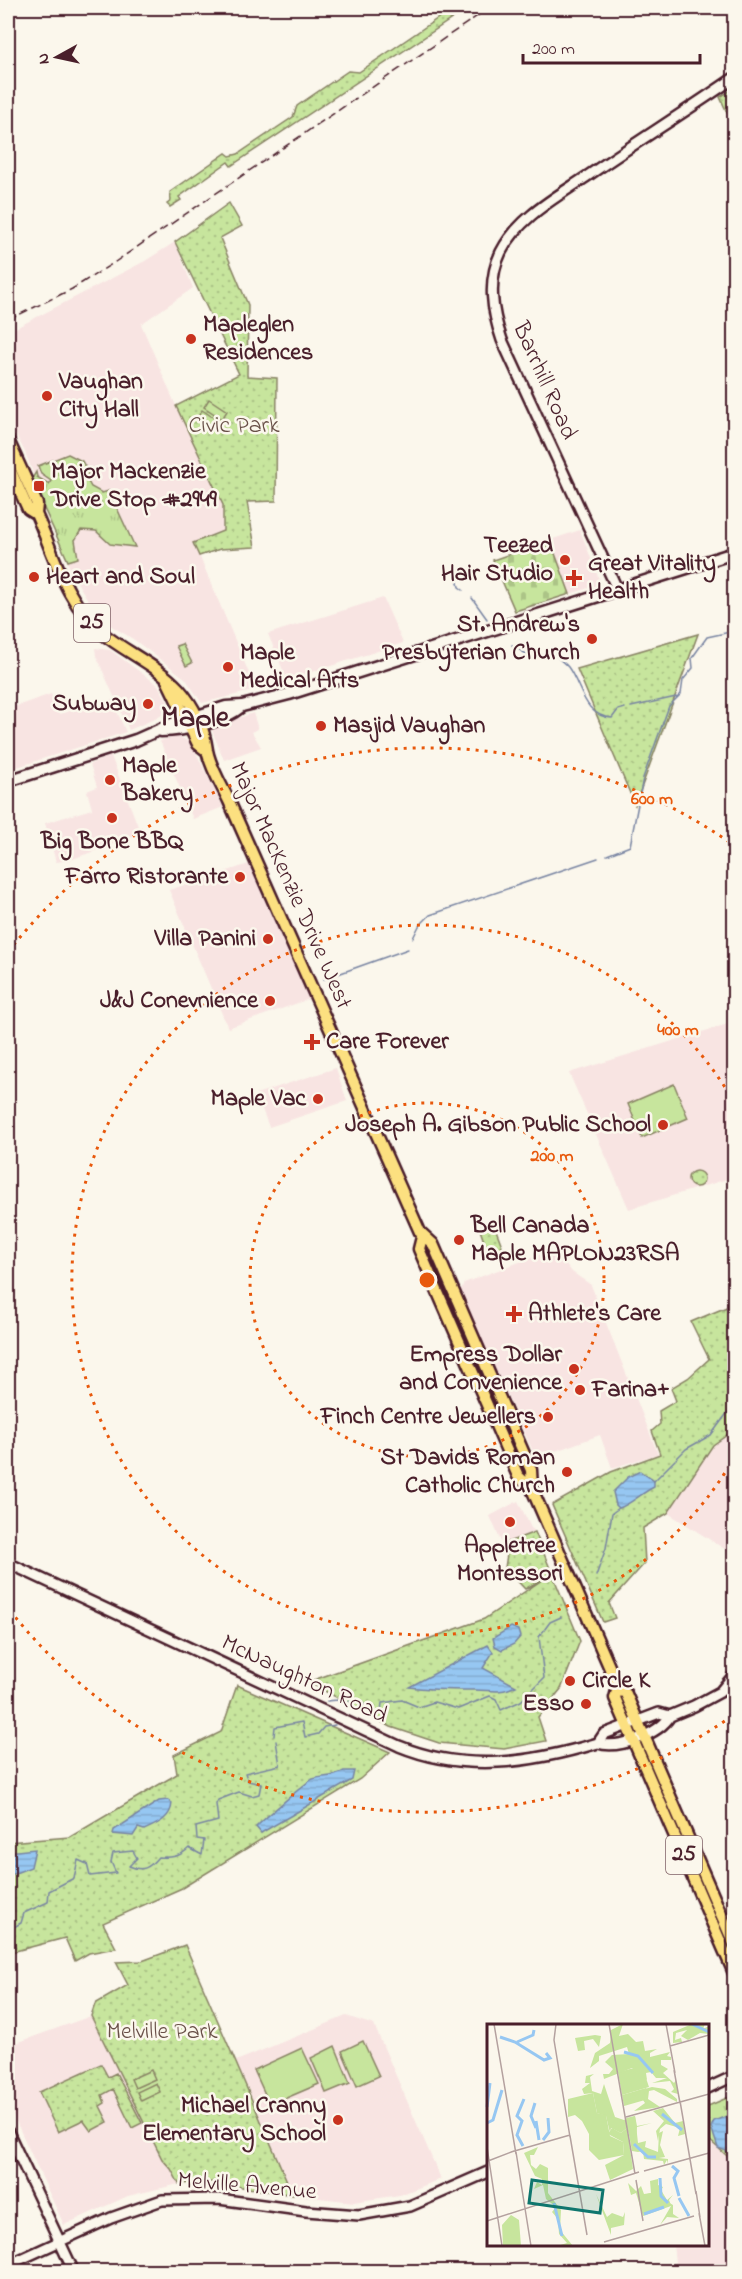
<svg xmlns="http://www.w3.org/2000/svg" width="742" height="2279" font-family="'Indie Flower',sans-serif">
	<defs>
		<pattern id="grass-tufts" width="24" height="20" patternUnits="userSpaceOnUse" patternTransform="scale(1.5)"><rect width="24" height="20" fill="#c7e59d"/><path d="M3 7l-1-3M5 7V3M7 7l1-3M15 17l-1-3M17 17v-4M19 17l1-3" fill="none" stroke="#acc487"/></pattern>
		<pattern id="cemetery-stones" width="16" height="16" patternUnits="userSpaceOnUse" patternTransform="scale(1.5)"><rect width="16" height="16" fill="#c7e59d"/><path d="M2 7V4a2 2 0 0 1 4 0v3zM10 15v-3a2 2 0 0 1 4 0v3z" fill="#acc487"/></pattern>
		<pattern id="park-dots" width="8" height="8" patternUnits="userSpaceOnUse" patternTransform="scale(1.5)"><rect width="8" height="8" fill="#c7e59d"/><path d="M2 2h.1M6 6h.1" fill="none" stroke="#acc487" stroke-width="1.8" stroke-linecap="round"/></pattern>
		<pattern id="water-rules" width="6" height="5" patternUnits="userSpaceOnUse" patternTransform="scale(1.5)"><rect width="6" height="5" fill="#96c7f2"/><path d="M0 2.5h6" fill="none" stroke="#83aad0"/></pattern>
	</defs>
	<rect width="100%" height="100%" fill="#fbf7ec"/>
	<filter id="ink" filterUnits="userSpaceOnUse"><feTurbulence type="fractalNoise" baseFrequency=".0167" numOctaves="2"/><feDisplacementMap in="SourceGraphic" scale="12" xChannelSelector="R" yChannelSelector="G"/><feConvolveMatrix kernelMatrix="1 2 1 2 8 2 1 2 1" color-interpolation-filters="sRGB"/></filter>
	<g filter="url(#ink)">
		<!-- built -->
		<path fill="#f8e4e2" d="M175 242 193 288 141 324 176 406 223 505V531L194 543 256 690 202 703 185 678 133 639 100 619 73 576 25 452 8 420V332L145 261Z
			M580 530 601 584 570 594 550 540Z
			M383 598 403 643 287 680 268 634Z
			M95 648 110 650 158 685 167 700 168 707 159 717 129 730 96 656Z
			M51 694 59 714 112 700 126 732 8 770V709Z
			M253 713 258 729 252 732 261 747 224 760 211 728Z
			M178 736 191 743 223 807 193 819 160 741Z
			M111 756 141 834 70 860 56 862 45 823 92 809 87 791 97 787 90 764Z
			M249 864 309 999 228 1028 169 890Z
			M731 1023 734 1031V1177L629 1209 569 1073Z
			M336 1068 347 1101 269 1127 256 1094Z
			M543 1253 558 1254 572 1272 591 1285 658 1454 612 1468 600 1435 536 1458 460 1292 464 1283Z
			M734 1430V1555L668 1513 713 1445Z
			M518 1501 531 1528 535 1531 502 1544 490 1516Z
			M91 2016 162 2159 171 2169 179 2184 128 2196 64 2225 8 2104V2046Z
			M346 2016 374 2025 441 2179 400 2195 354 2202 293 2195 236 2061Z
			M708 2139 734 2162V2271H676L673 2245 708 2244Z"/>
		<!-- grass -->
		<path fill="url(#grass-tufts)" stroke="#888264" stroke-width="1.5" d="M68 454 82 461 89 474 85 476 91 487 102 493 109 491 135 547 110 544 96 531 81 530 75 540 78 558 68 561 31 480 36 472 37 477 49 484 51 481 41 474 38 466Z
			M734 2095V2162L708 2139V2106Z"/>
		<!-- cemetery -->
		<path fill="url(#cemetery-stones)" stroke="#888264" stroke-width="1.5" d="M550 540 570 594 515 611 493 560Z"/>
		<!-- park -->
		<path fill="url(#park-dots)" stroke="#888264" stroke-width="1.5" d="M453 8H468L231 166 228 162 179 197 181 200 170 207 167 204 171 201 170 192 226 153 230 156 238 154 293 117 297 106 348 71 359 72Z
			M734 88V128L720 97Z
			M229 203 242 226 220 238 248 305 247 376 277 378 276 501 247 502 255 547 220 549 199 556 193 543 223 531V505L176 406 239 374 175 242Z
			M698 634 635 805 577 669Z
			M688 1179a8 8 0 1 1 16 0a8 8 0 1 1-16 0Z
			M493 1222 504 1251 489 1256 479 1227Z
			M734 1304V1430L713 1445 668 1513 643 1528 645 1563 609 1603 615 1618 603 1622 552 1505 611 1472 660 1454 652 1431 660 1424 659 1411 676 1401 671 1388 688 1378 709 1359 691 1322Z
			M535 1532 580 1641 561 1689 538 1717 546 1741 504 1749 439 1743 391 1727 308 1682 484 1619 548 1576 525 1589 505 1568 507 1554 503 1544Z
			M237 1685 390 1752 360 1779 182 1888 103 1923 116 1948 89 1953 75 1961 65 1938 8 1953V1842L70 1837 177 1774 174 1755 221 1732Z
			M185 1945 293 2195 209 2182 179 2184 171 2169 162 2159 91 2016 95 2004 128 1985 116 1962 142 1961Z
			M101 2064 108 2077 116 2073 142 2123 132 2128 113 2089 102 2095 105 2103 100 2106 108 2122 91 2131 83 2120 58 2132 39 2092Z"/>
		<!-- pitch -->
		<path fill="#c7e59d" stroke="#888264" stroke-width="1.5" d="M209 399 227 411 222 419 204 407Z
			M202 410 220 422 214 430 197 418Z
			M182 644 192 663 186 666 176 646Z
			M674 1084 688 1118 642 1138 628 1104Z
			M363 2041 379 2076 357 2086 342 2051Z
			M335 2046 350 2083 326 2093 311 2058Z
			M302 2048 319 2084 270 2105 254 2070Z
			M151 2070 155 2079 135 2088 131 2079Z
			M156 2083 160 2092 141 2101 137 2092Z"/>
		<!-- water -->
		<path fill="url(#water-rules)" stroke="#7884a2" stroke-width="1.5" d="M640 1471 654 1481V1487C643 1492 628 1506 619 1508L616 1505 613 1492 628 1477Z
			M511 1627 518 1630 520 1637 514 1644 502 1650 495 1646 493 1638Z
			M488 1645 493 1652 483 1668 516 1686C497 1695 490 1689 471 1690 448 1690 431 1690 409 1687Z
			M344 1771H354L352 1780 261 1833 256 1827C263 1820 307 1781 313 1779 326 1775 330 1779 344 1771Z
			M168 1800 172 1803C171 1819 157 1824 144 1830L138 1828 133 1836 113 1834 114 1830 159 1801Z
			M35 1849 31 1867 8 1876V1852Z
			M734 2113V2154L718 2148 711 2127 714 2121Z"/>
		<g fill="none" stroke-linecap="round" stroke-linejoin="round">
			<!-- stream -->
			<path stroke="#7884a2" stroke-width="1.5" d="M457 578 459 587 463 590
				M472 598 487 619
				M512 645 531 657 555 653C558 660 564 662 568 667 582 686 583 716 612 718L618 710 625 708
				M631 707 676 697
				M607 855 630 846 643 778 669 706 681 694 683 680 693 668 692 658 707 637 730 632
				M413 938 419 926 430 915 598 858
				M324 979 408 949
				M654 1481 686 1449 711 1435 734 1404
				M596 1576 606 1548 612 1513 619 1508
				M327 1701C340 1698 349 1703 362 1702L373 1714 381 1712 382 1703 402 1700 419 1707 434 1702 458 1709 490 1696 496 1699 501 1710 521 1701 544 1678 539 1637 550 1622 561 1617
				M274 1736 275 1727 302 1722 305 1737 318 1734 324 1727 335 1725
				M8 1909 9 1927 12 1928 21 1923 24 1913 48 1902 49 1891 74 1878 78 1860 87 1864 90 1876 116 1873 111 1862 113 1853 133 1851 137 1858 129 1866C143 1872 149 1868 158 1857 171 1858 180 1857 189 1848L202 1855 204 1840 197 1839 196 1827 218 1821 216 1804 218 1800 239 1792 252 1796 259 1794 261 1784 248 1781 245 1773 280 1765 276 1741"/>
			<!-- tertiary casing -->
			<g stroke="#4a1f2b" stroke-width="14">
				<path id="tertiary" d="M618 591 502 340C492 311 487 281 501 252 518 218 555 198 586 177 635 143 685 112 734 78
					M8 1563 399 1746C465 1773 531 1763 598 1743 618 1750 659 1734 670 1716
					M598 1743 604 1734 659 1713 670 1716 694 1706 720 1692 734 1675
					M708 2088 734 2076
					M8 2132 74 2272
					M8 2265 111 2218 162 2200 219 2199 306 2211 359 2215 410 2206 488 2172"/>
			</g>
			<!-- secondary casing -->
			<g stroke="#4a1f2b" stroke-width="15">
				<path id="secondary" d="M161 731C185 731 223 722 242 706
					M8 781 136 740 172 724 226 707 242 706 289 694 734 553"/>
			</g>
			<!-- primary casing -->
			<g stroke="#4a1f2b" stroke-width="15">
				<path id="primary" d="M8 440 37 504 36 514C54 554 66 604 102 633 127 653 157 665 179 689 195 707 204 728 207 750 210 767 222 786 229 801L420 1232 433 1244 531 1470 532 1489 618 1687 626 1694 734 1944
					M8 465 28 509 36 514
					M167 680 198 744 207 751
					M422 1237 419 1249 518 1476 532 1489
					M618 1687 615 1698 734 1973"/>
			</g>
			<!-- tertiary -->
			<use href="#tertiary" stroke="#fbf7ec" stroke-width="9"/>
			<!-- secondary -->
			<use href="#secondary" stroke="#fbf7ec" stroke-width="10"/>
			<!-- primary -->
			<use href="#primary" stroke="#fce080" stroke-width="10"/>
			<!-- rail -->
			<path stroke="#4a1f2b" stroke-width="1.5" stroke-dasharray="9 4.5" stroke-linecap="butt" d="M8 320 72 289 115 262 489 8"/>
		</g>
	</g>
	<!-- distance rings -->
	<g fill="none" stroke="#e8590c" stroke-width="3" stroke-dasharray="3 6">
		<circle cx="427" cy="1280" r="177"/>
		<path d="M734 1458A355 355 0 1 1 734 1102"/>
		<path d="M732 1716A532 532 0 0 1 8 1608M8 952A532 532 0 0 1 732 844"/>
	</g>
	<!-- markers -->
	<g fill="#c8321e" stroke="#fbf7ec" stroke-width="2">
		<circle cx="191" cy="339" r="6"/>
		<circle cx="47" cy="396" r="6"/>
		<rect x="33" y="480" width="12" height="12" rx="3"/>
		<circle cx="565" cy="560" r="6"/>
		<circle cx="34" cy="577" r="6"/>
		<path d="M571 569h6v6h6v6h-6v6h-6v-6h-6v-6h6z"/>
		<circle cx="592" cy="639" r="6"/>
		<circle cx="228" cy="667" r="6"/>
		<circle cx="148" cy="704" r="6"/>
		<circle cx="321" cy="726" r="6"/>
		<circle cx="110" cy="780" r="6"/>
		<circle cx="112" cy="818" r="6"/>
		<circle cx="240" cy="877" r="6"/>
		<circle cx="268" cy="939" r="6"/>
		<circle cx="270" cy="1001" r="6"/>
		<path d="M309 1033h6v6h6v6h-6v6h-6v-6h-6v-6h6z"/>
		<circle cx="318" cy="1099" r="6"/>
		<circle cx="663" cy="1125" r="6"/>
		<circle cx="459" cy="1240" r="6"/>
		<path d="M511 1305h6v6h6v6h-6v6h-6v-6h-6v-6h6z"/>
		<circle cx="574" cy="1369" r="6"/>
		<circle cx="580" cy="1390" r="6"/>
		<circle cx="548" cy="1417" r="6"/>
		<circle cx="567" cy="1472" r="6"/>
		<circle cx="510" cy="1522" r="6"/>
		<circle cx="570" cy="1681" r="6"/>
		<circle cx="586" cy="1704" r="6"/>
		<circle cx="338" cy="2120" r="6"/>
	</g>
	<g text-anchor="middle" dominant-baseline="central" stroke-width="5" stroke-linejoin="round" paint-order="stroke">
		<!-- shield labels -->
		<g fill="#fbf7ec" stroke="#7f6065" stroke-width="1.5">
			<rect x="74" y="604" width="36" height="38" rx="4.5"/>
			<rect x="666" y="1836" width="36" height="38" rx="4.5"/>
		</g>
		<g font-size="22" font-weight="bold" fill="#4a1f2b">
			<text x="92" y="623">25</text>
			<text x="684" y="1855">25</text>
		</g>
		<!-- poi labels -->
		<g font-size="24" font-weight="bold" fill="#4a1f2b" stroke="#fbf7ec" text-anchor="start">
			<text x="203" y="325">Mapleglen<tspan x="203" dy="28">Residences</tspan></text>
			<text x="59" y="382">Vaughan<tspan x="59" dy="28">City Hall</tspan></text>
			<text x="51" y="472">Major Mackenzie<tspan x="51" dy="28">Drive Stop #2949</tspan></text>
			<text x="553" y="546" text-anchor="end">Teezed<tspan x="553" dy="28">Hair Studio</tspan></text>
			<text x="588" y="564">Great Vitality<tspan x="588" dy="28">Health</tspan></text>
			<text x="46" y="577">Heart and Soul</text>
			<text x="580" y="625" text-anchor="end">St. Andrew's<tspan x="580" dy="28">Presbyterian Church</tspan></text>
			<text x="240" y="653">Maple<tspan x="240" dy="28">Medical Arts</tspan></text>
			<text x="136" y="704" text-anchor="end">Subway</text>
			<text x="333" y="726">Masjid Vaughan</text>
			<text x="122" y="766">Maple<tspan x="122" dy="28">Bakery</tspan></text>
			<text x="112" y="842" text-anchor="middle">Big Bone BBQ</text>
			<text x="228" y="877" text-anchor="end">Farro Ristorante</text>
			<text x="256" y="939" text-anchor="end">Villa Panini</text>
			<text x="258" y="1001" text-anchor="end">J&amp;J Conevnience</text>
			<text x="326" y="1042">Care Forever</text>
			<text x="306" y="1099" text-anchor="end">Maple Vac</text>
			<text x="651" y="1125" text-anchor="end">Joseph A. Gibson Public School</text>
			<text x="471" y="1226">Bell Canada<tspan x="471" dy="28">Maple MAPLON23RSA</tspan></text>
			<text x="528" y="1314">Athlete's Care</text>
			<text x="562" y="1355" text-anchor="end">Empress Dollar<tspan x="562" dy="28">and Convenience</tspan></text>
			<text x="592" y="1390">Farina+</text>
			<text x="536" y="1417" text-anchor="end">Finch Centre Jewellers</text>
			<text x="555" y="1458" text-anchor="end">St Davids Roman<tspan x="555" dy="28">Catholic Church</tspan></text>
			<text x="510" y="1546" text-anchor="middle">Appletree<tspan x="510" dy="28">Montessori</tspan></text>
			<text x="582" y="1681">Circle K</text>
			<text x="574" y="1704" text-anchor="end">Esso</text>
			<text x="326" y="2106" text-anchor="end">Michael Cranny<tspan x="326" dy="28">Elementary School</tspan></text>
		</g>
		<!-- street labels -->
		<g font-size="24" fill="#4a1f2b" stroke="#fbf7ec">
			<text transform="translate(544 381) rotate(66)">Barrhill Road</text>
			<text transform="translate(290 886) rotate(66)">Major MacKenzie Drive West</text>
			<text transform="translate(304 1680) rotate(25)">McNaughton Road</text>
			<text transform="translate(247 2187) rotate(5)">Melville Avenue</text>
		</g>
		<!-- park labels -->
		<g font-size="24" fill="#695048" stroke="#fbf7ec">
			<text x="234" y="426">Civic Park</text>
			<text x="162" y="2032">Melville Park</text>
		</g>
		<!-- district labels -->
		<g font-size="30" font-weight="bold" fill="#4a1f2b" stroke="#fbf7ec">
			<text x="195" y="719">Maple</text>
		</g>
	</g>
	<!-- overview -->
	<g transform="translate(487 2024)">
		<rect width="222" height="222" fill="#fbf7ec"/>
		<path d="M155 42 162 63 135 71 131 48ZM140 104 146 145 123 156 118 141 137 131 136 118 121 110 125 104 134 109Z" fill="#c7e59d"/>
		<path d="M136 0 132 12 141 10 149 18 156 17 158 27 170 25 163 29V33L183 28 180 32 184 33V36H174V41L181 45 176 49 187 59 189 56 191 70 184 68 187 65 183 57 165 59 180 54H169L164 48 159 49 160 56 145 44 117 55 116 50H122L126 45 118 38 125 31 142 30 140 23 112 32V37L103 44 108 29 123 19 124 6ZM218 0 216 5 222 2V10L213 9 201 16 194 12 200 6 189 9 188 16 194 14 195 18 186 19V8L205 0ZM108 11 114 12 112 23 106 15 97 17 98 26 91 27 88 14ZM107 50 103 53 105 67 114 70 117 60 128 93 137 96 148 92 151 119 159 117 158 123 171 128 172 109 176 107 173 121 178 133 172 134 181 135V140L180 136 177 141 176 137 157 135 156 127H148L140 104 134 109 124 104 123 109 119 92 110 89 106 69 97 70 95 65 103 59H98L99 52ZM165 63 178 65 190 75V78L167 66 162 67 161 75 173 83 147 87 158 79 150 67ZM171 155V161L176 163 171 172 186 181V190L192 194 180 193 173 201 184 182 156 192 149 169 144 171 141 159 149 167 154 162 157 170 164 169 163 157Z" fill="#c7e59d"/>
		<path d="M159 64 161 67 157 69 158 76 137 82 135 71Z" fill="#c7e59d"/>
		<path d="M106 69 110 89 119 91 123 112 136 118 137 131 112 136 102 126V110L95 97 88 91 81 93V75ZM176 84 188 99 196 97 198 110 191 112 193 104 179 100 173 105 171 117 169 107 177 97 166 87ZM148 92 150 102 165 99 150 103 149 117 156 127 151 128 145 127 139 94ZM51 123 47 131H43L44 141 49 145 53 140 61 144V169L74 186 73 206 86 222H70L80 219 72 210 71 195 65 188 69 183 59 175 56 161 47 165 50 158 55 161V155L48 152 37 129ZM174 166 180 176 186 171 182 176 184 181 156 189 153 172ZM109 170 120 193 125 189 136 193 138 188 137 201 124 204V211ZM24 191 32 196 34 222H16L15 201Z" fill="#c7e59d"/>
		<path fill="none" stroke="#96c7f2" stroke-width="3" d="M205 0 222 8M13 13 28 18 57 36 63 34 59 29M30 18 46 11 47 6M137 28 151 32 166 49M48 79 44 92 49 104M0 83 3 59M175 90 195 106M49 97 52 116M0 99 6 96 15 66M56 116 62 108 61 94M147 120 161 133H169M36 122 30 111 35 97 30 92 37 75M185 142 191 147 187 154 192 172M173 154 174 172 181 179M192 174 202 192M67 179 75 212M157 190 177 183"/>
		<path fill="none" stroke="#b4a19f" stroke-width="1.5" d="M7 0 29 130M69 0 67 16 83 113M122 0 148 150M179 0 188 49M183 22 222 11M187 46 193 79M193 77 209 170M139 93 222 70M83 112 100 211M0 123 15 222M24 128 83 111M29 128 44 222M1 137 27 127M157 147 222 129M149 156 156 197M209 167 213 193M212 189 218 222M0 197 152 148M117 218 207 192"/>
		<path fill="#0f766e" fill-opacity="0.15" stroke="#0f766e" stroke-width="3" d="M45 156 116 166 113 189 42 179Z"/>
		<rect width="222" height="222" fill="none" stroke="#4a1f2b" stroke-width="3"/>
	</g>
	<circle cx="427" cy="1280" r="9" fill="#e8590c" stroke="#fbf7ec" stroke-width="3"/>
	<g font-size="18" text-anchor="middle" font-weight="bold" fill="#e8590c" stroke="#fbf7ec" stroke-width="5" stroke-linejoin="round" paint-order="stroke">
		<text x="652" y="804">600 m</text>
		<text x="678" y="1035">400 m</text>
		<text x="552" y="1161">200 m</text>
	</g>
	<!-- margin -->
	<rect width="742" height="2279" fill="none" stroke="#fbf7ec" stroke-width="30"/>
	<rect x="15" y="15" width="712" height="2249" fill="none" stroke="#4a1f2b" stroke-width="2" filter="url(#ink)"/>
	<!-- north arrow -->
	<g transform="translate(57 57) rotate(262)" stroke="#fbf7ec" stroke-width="4.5" paint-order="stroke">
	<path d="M0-4.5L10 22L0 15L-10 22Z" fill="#4a1f2b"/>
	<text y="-9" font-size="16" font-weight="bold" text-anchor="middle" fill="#4a1f2b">N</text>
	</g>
	<!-- scale -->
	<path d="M523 54v9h177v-9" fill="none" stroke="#4a1f2b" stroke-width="3"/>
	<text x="532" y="54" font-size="18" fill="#4a1f2b" stroke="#fbf7ec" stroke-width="4.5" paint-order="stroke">200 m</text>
</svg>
